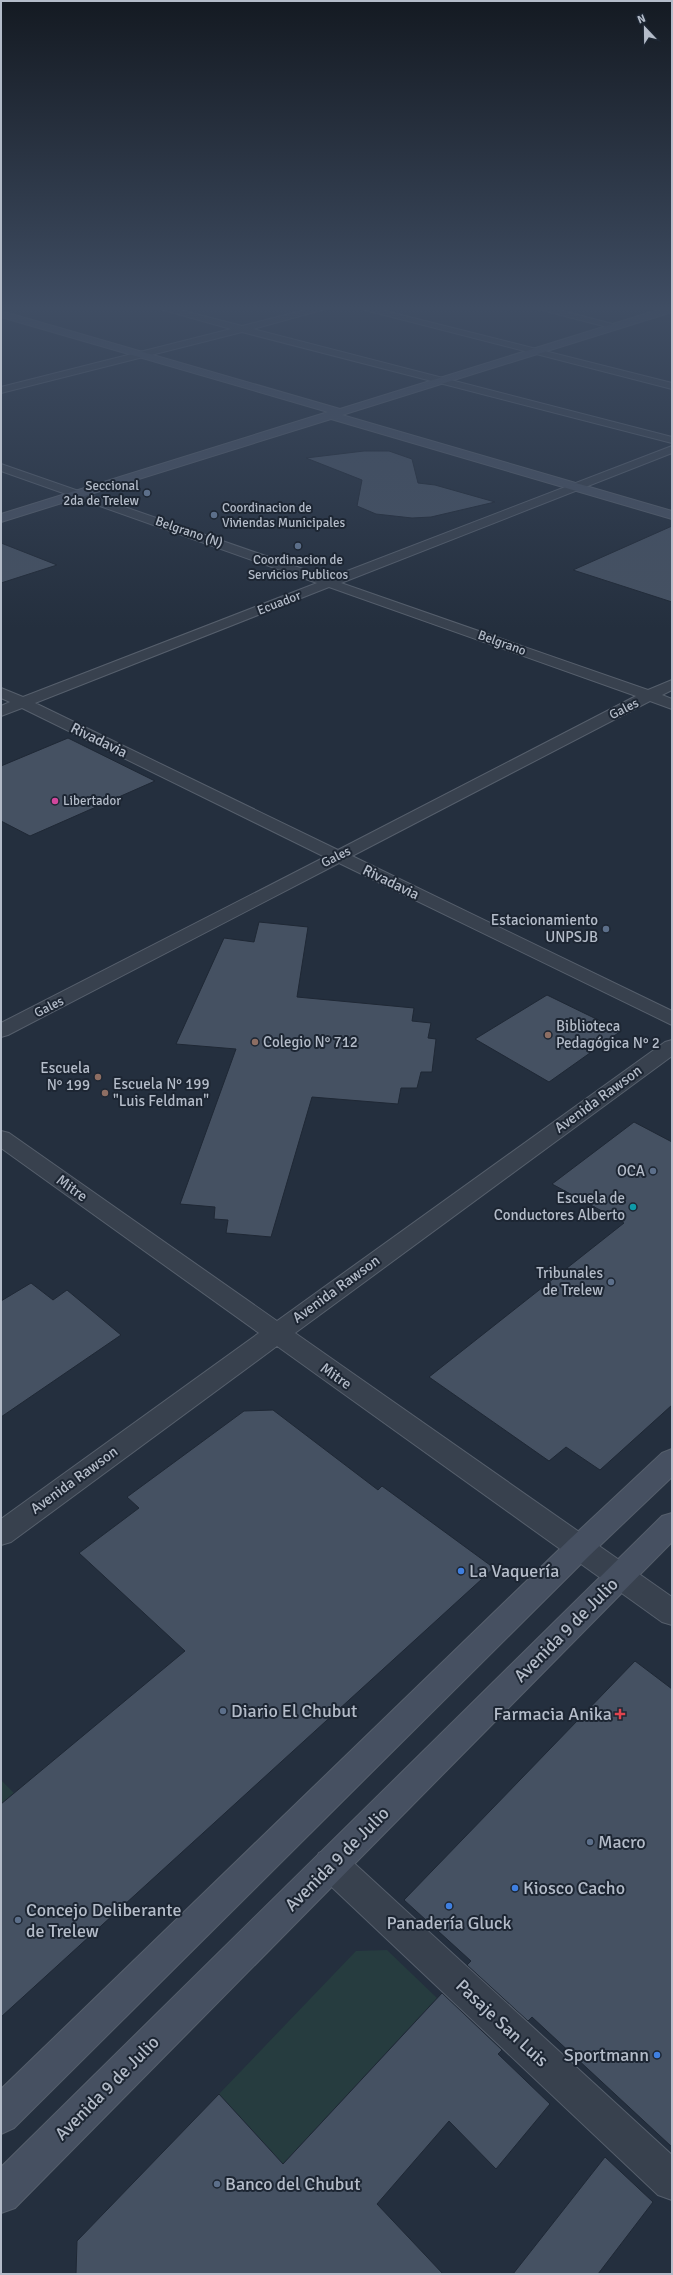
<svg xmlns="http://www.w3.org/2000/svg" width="673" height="2275" font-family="Signika,sans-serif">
	<rect width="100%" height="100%" fill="#242f3e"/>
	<!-- green -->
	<path fill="#263c3f" d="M1 1780 14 1793 1 1804Z
		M387 1950 437 1998 283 2164 219 2094 356 1951Z"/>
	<!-- building -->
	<path fill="#455162" stroke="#1f2835" d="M364 451H389L412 459 418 483 435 485 495 502 431 517 412 518 376 514 357 506 362 480 306 458Z
		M672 526V602L573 570Z
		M1 543 57 565 1 583Z
		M68 738 155 781 30 836 1 821V766Z
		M259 922 308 927 297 997 414 1008 412 1021 431 1023 428 1038 436 1039 432 1072H421L417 1088H401L398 1104 312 1097 271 1237 226 1233 228 1220 214 1219 215 1207 180 1204 236 1049 176 1044 224 938 254 942Z
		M547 995 621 1031 549 1082 475 1039Z
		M634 1122 672 1142V1405L600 1470 566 1447 549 1461 429 1377 624 1223 552 1184Z
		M31 1283 53 1300 67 1290 121 1335 1 1417V1301Z
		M273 1410 378 1490 382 1486 494 1568 1 2017V1804L185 1651 79 1553 139 1508 127 1497 244 1411Z
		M635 1661 672 1689V2147L532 2017 528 2021 467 1965 471 1961 404 1900Z
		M442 1993 502 2050 498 2054 550 2104 496 2169 449 2121 377 2204 443 2274H76L77 2241 219 2094 283 2164Z
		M605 2157 653 2202 598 2274H513Z"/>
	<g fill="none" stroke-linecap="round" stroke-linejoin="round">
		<!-- street casing -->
		<g stroke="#565f6c" stroke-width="2">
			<path id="street" d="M160 309H176L242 326 309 309H325L253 329 672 437V443L242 332 1 393V387L231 329Z
				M361 309H377L672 383V389Z
				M538 309H555L620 326 615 329Z
				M672 446V453L341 583 648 690 672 680V690L662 695 672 699V709L650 701 352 856 672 1011V1025L339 863 8 1035 1 1037V1023L325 857 22 708 1 716V706L10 702 1 698V688L23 697 317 583 1 471V464L329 578ZM329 587 636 696 338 850 35 703Z
				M672 1040V1056L295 1333 672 1597V1625L662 1622 277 1346 11 1542 1 1545V1519L259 1333 1 1148V1131L9 1133 277 1321 665 1042Z
				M331 1848 343 1853 672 2155V2200L658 2195 319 1875 314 1864 319 1853Z"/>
		</g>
		<!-- secondary casing -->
		<g stroke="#565f6c" stroke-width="2">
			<path id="secondary" d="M661 309H672V312L342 415 672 511V519L331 419 1 522V514L328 412 1 317V311L340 409Z
				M672 1449V1477L590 1555 14 2128 1 2134V2089L570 1539 662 1453Z
				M672 1513V1542L15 2208 1 2213V2167L662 1516Z"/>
		</g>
		<!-- street -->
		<use href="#street" fill="#38414e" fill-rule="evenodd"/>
		<!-- secondary -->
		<use href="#secondary" fill="#465061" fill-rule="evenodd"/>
	</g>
	<!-- sky -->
	<linearGradient id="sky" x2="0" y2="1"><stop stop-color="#141a22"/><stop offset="0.49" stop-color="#3f4d63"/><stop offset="1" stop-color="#3f4d63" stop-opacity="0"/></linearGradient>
	<rect width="673" height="628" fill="url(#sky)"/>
	<!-- markers -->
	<g fill="#5c6f8a" stroke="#1d2633" stroke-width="1.5">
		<circle cx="147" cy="493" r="4"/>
		<circle cx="214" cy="515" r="4"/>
		<circle cx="298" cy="546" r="4"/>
		<circle cx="606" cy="929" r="4"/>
		<circle cx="653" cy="1171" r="4"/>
		<circle cx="611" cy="1282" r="4"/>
		<circle cx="223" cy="1711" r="4"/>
		<circle cx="590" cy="1842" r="4"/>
		<circle cx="18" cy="1920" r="4"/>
		<circle cx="217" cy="2184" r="4"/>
	</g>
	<circle fill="#d1479c" stroke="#1d2633" stroke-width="1.5" cx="55" cy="801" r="4"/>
	<g fill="#8d6e63" stroke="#1d2633" stroke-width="1.5">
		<circle cx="548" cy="1035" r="4"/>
		<circle cx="255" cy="1042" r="4"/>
		<circle cx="98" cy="1077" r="4"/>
		<circle cx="105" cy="1093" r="4"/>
	</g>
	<circle fill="#0f9aa8" stroke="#1d2633" stroke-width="1.5" cx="633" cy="1207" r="4"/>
	<g fill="#3f7fe0" stroke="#1d2633" stroke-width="1.5">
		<circle cx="461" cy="1571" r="4"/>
		<circle cx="515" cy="1888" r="4"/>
		<circle cx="449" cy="1906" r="4"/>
		<circle cx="657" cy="2055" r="4"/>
	</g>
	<path fill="#e0444e" stroke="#1d2633" stroke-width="1.5" d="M618 1708h4v4h4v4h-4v4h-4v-4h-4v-4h4z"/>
	<g text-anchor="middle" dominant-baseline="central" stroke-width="4" stroke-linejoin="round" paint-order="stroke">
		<!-- far-poi labels -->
		<g font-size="13" fill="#b4bcc9" stroke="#1d2633" text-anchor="start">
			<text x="139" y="486" text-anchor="end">Seccional<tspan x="139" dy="15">2da de Trelew</tspan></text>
			<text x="222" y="508">Coordinacion de<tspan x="222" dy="15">Viviendas Municipales</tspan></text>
			<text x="298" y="560" text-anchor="middle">Coordinacion de<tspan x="298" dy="15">Servicios Publicos</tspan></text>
			<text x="63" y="801">Libertador</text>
		</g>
		<!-- far-street labels -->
		<g font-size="13" fill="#b4bcc9" stroke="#1d2633">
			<text transform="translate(189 532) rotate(19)">Belgrano (N)</text>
			<text transform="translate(279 603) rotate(-21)">Ecuador</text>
			<text transform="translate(502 643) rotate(20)">Belgrano</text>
			<text transform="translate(624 709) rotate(-27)">Gales</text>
			<text transform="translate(336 857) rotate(-27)">Gales</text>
			<text transform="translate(49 1007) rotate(-27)">Gales</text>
		</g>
		<!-- street labels -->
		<g font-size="15" fill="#b4bcc9" stroke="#1d2633">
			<text transform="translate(99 740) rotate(26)">Rivadavia</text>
			<text transform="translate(391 882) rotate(26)">Rivadavia</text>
			<text transform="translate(598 1099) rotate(-36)">Avenida Rawson</text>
			<text transform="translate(72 1188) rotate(36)">Mitre</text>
			<text transform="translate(336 1289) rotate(-36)">Avenida Rawson</text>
			<text transform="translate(336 1376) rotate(35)">Mitre</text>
			<text transform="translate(74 1480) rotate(-36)">Avenida Rawson</text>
		</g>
		<!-- poi labels -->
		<g font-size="15" fill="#b4bcc9" stroke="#1d2633" text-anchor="end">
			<text x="598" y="920">Estacionamiento<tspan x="598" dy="17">UNPSJB</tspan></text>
			<text x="556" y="1026" text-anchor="start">Biblioteca<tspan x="556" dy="17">Pedagógica N° 2</tspan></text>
			<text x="263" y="1042" text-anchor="start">Colegio N° 712</text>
			<text x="90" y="1068">Escuela<tspan x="90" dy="17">N° 199</tspan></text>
			<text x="113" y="1084" text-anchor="start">Escuela N° 199<tspan x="113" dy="17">"Luis Feldman"</tspan></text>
			<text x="645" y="1171">OCA</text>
			<text x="625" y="1198">Escuela de<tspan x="625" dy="17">Conductores Alberto</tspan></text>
			<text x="603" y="1273">Tribunales<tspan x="603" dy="17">de Trelew</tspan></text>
		</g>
		<!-- near-poi labels -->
		<g font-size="18" fill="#b4bcc9" stroke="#1d2633" text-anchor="start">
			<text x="469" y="1571">La Vaquería</text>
			<text x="231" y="1711">Diario El Chubut</text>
			<text x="612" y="1714" text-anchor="end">Farmacia Anika</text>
			<text x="598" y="1842">Macro</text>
			<text x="523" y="1888">Kiosco Cacho</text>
			<text x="26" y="1910">Concejo Deliberante<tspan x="26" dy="21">de Trelew</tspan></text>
			<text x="449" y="1923" text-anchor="middle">Panadería Gluck</text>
			<text x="649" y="2055" text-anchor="end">Sportmann</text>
			<text x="225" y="2184">Banco del Chubut</text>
		</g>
		<!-- near-street labels -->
		<g font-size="18" fill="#b4bcc9" stroke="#1d2633">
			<text transform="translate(566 1630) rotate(-45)">Avenida 9 de Julio</text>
			<text transform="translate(337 1859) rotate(-45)">Avenida 9 de Julio</text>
			<text transform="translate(502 2023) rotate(43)">Pasaje San Luis</text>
			<text transform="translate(107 2088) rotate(-45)">Avenida 9 de Julio</text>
		</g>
	</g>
	<!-- border -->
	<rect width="673" height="2275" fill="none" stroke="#b4bcc9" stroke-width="4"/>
	<!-- north arrow -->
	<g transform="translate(645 28) rotate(338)" stroke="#1d2633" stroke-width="3" paint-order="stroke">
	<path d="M0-3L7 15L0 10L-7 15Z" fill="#b4bcc9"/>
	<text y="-6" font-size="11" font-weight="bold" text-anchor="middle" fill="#b4bcc9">N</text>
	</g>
</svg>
